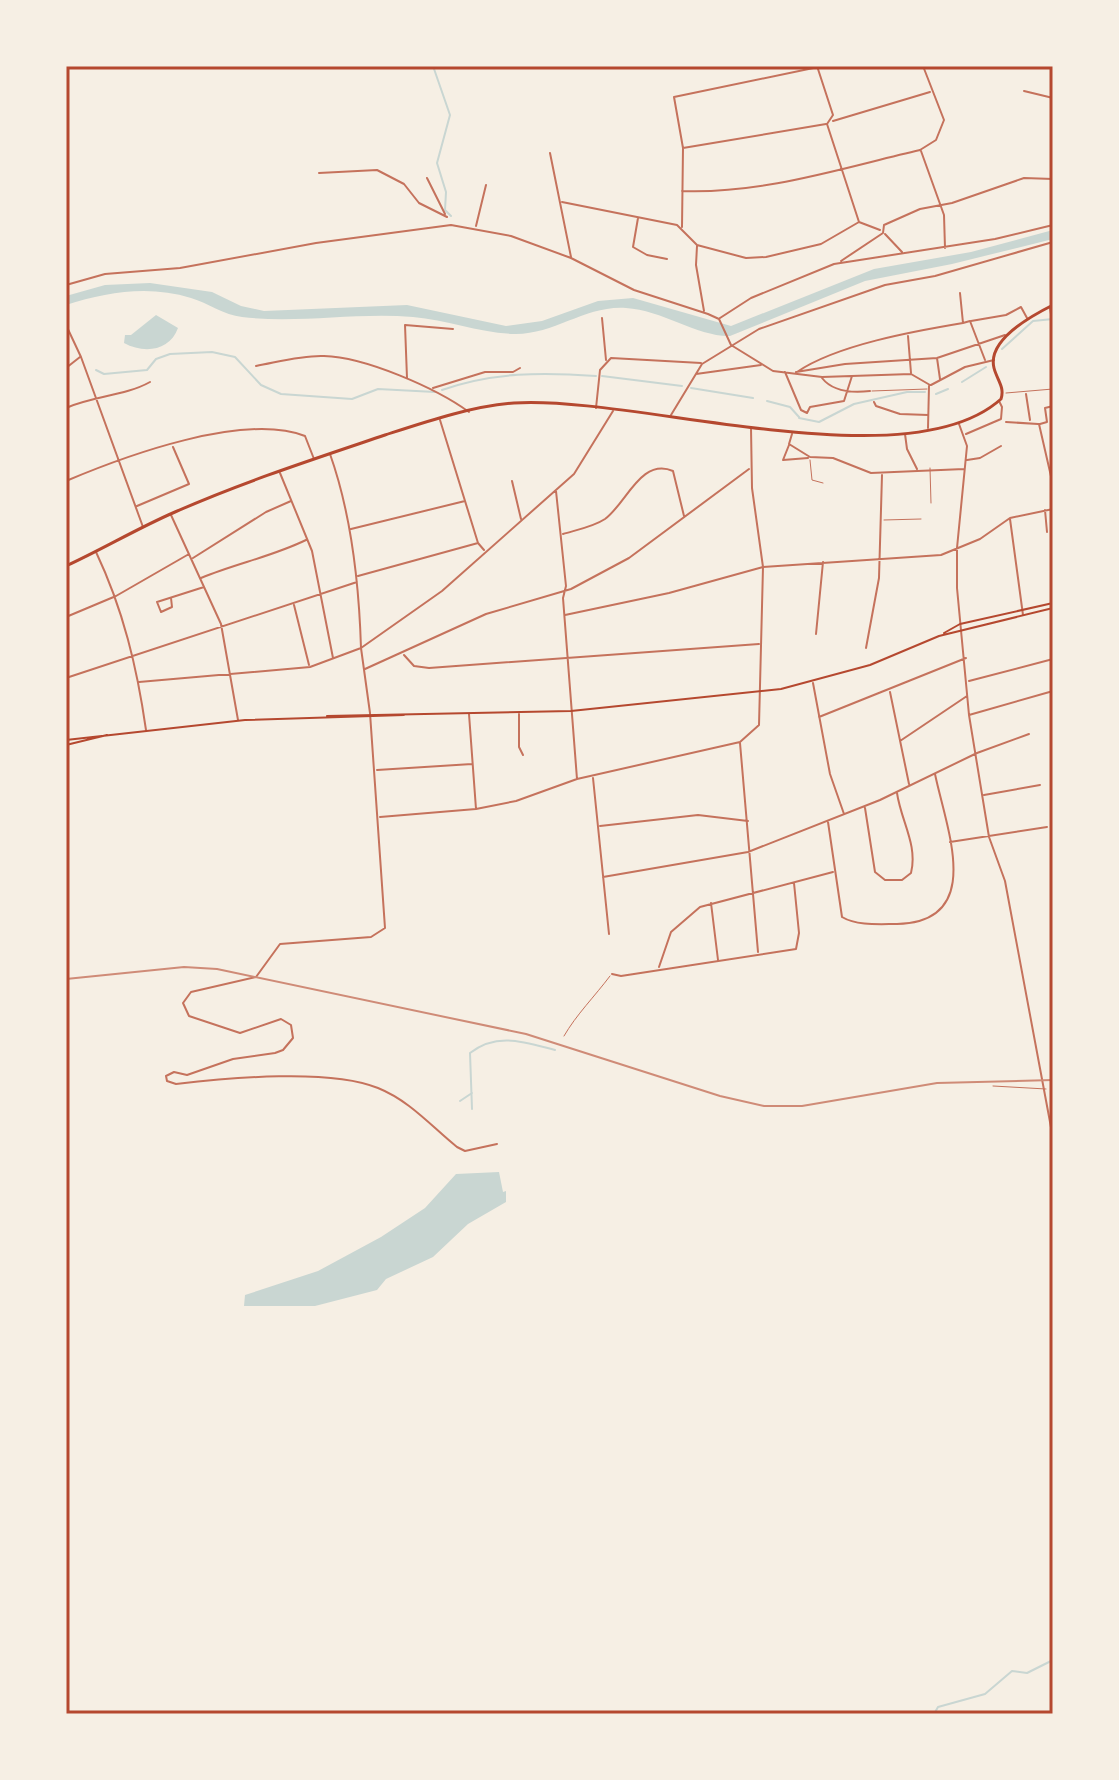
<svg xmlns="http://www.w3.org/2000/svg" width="1119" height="1780" font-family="'Roboto Serif',serif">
	<rect width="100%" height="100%" fill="#f6efe4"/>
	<!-- water -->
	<path fill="#c9d6d2" d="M1053 230V239L952 264 865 281 730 336C698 337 662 310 626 308 586 305 554 335 514 334 480 333 447 320 413 317 356 312 298 324 242 317 224 315 208 303 191 298 149 285 107 292 66 305V296L105 285 150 283 212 292 241 306 264 311 407 305 506 326 542 321 598 301 633 298 731 326 874 269 971 252Z
		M156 315 178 328C170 351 144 354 124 343L125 335H131Z
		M499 1172 503 1192 506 1191V1202L468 1224 433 1257 386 1279 377 1290 315 1306H244L245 1295 318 1271 381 1237 425 1208 456 1174Z"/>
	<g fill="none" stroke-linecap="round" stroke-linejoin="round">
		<!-- stream -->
		<path stroke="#c9d6d2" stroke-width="2" d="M433 66 450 115 437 163 446 192 445 210 451 216
			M1002 349 1033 321 1053 319
			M96 370 104 374 147 370 156 359 170 354 212 352 235 357 261 385 281 394 352 399 378 389 435 392
			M602 376 682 386
			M962 382 986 367
			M691 388 753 398
			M442 390C492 372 543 372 596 376
			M936 394 948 389
			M767 401 790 407 799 417
			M799 418 819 422 854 404 907 392H925
			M460 1101 472 1093
			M472 1109 470 1053C497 1032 524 1042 555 1050
			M934 1714 938 1707 985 1694 1012 1671 1027 1673 1053 1660"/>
		<!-- service -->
		<path stroke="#c5725c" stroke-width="1" d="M872 391 927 389
			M810 460 812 480 823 483
			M930 468 931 503
			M884 520 921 519
			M564 1036C576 1015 595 996 610 976
			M993 1086 1046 1089"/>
		<!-- pedestrian -->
		<path stroke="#c5725c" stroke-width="1" d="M1006 393 1053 389"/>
		<!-- minor -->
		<path stroke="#c5725c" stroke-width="2" d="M817 66 833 115 827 124 859 222 880 230
			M1024 91 1053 98
			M833 121 930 92
			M683 148 826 124
			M921 151 944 215 945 248
			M550 153 571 257
			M319 173 377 170 404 184 419 203 447 217
			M427 178 445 214
			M682 191C763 194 842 168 920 150L936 140 944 120 923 66
			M562 202 677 225 697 245 746 258 766 257 821 244 859 222
			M638 218 633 247 647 255 667 259
			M476 226 486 185
			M682 227 683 148 674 97 823 66
			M885 234 902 252
			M697 246 696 265 704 311
			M841 261 883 233 884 225 920 209 952 203 1024 178 1053 179
			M66 285 105 274 180 268 316 243 451 225 511 236 571 258 634 290 708 314 719 319 731 345 773 371 822 377 911 374 930 385
			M960 293 963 323 970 321 985 360
			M1050 308 1053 326
			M602 318 606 360
			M720 318 751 298 834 264 995 239 1053 225
			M971 321 1006 315 1021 307 1027 318
			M66 325 81 357 143 527
			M908 336 911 373
			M937 358 940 379
			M256 366C278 362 302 355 324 356 365 357 436 388 469 412
			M66 368 80 357
			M785 372 801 410 807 413 810 407 844 401 852 376
			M796 372 845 364 937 358 1005 335
			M797 372C836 345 915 331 963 323
			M696 374 761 365
			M407 378 405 325 453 329
			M822 378C833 392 853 393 870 391
			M931 385 965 367 994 360
			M433 388 485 372H513L520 368
			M1026 394 1030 420
			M874 402 876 406 900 414 928 415
			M66 408C93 396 125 396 150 382
			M596 408 600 370 611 358 701 363
			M671 415 702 364 759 329 885 285 935 276 1053 242
			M440 420 478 543 484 550
			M1006 422 1038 424
			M959 424 967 446 957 548V588L969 715 989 837 1005 881 1053 1138
			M1039 424 1053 485
			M1040 424 1047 422 1045 408 1053 406
			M928 428 929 386
			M792 434 789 444 810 457 833 458 871 473 964 469
			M905 434 907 449 917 469
			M966 434 1001 419 1002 407 999 401
			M789 445 783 460 808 458
			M967 460 980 458 1001 446
			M280 473 312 551 333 658
			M66 481C125 456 244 412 305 436L314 459
			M512 481 521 519
			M556 491 566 586 563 598 577 779
			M137 506 189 484 173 447
			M1045 510 1047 532
			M171 515 221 624 238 720
			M1010 519 1023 615
			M351 529 465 501
			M563 534C576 530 593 527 605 519 626 504 641 457 673 471L684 516
			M96 552C123 609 137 667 146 730
			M193 558 266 512 291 501
			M358 576 478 543
			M201 578C237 563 271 557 306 540
			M171 598 172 607 161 612 157 602 204 587
			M294 605 309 665
			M565 615 669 593 763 567 941 555 980 539 1010 518 1053 509
			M66 617 116 596 189 554
			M816 634 823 562
			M866 648 879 578 882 475
			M404 655 414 666 429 668 759 644
			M365 669 486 614 571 589 629 558 749 469
			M66 678 357 582
			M969 681 1053 659
			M139 682 310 667 361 648C359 583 352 516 330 454
			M813 683 830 774 844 814
			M890 692 909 784
			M469 714 476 809
			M519 714V747L523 755
			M969 715 1053 691
			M819 717 966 658
			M900 741 967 696
			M740 743 758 952
			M377 770 472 764
			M593 778 609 934
			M984 795 1040 785
			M865 808 875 872 885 880H902L911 873C918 845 901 821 897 793
			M380 817 476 809 516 801 577 779 740 742 759 725 763 567 752 488 751 428
			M828 822 842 917C857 926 880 924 897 924 986 922 946 828 935 774
			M600 826 698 815 748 821
			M950 842 1047 827
			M603 877 748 852 880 800 977 753 1029 734
			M711 903 718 960
			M659 967 671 932 700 907 833 872
			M612 974 621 976 796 949 799 933 794 883
			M497 1144 465 1151 457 1147C431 1126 410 1101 378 1088 330 1068 229 1078 176 1084L167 1081 166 1076 174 1072 187 1075 233 1059 275 1053 283 1050 293 1038 291 1025 281 1019 240 1033 189 1016 183 1003 191 992 256 977 280 944 371 937 385 928 370 713 361 648 442 591 574 474 613 411"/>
		<!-- secondary -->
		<path stroke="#b5482f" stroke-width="2" d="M944 633 960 624 1053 603
			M327 716 571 711 781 689 870 665 939 636 1053 608
			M66 740 245 720 404 715
			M66 745 107 735"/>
		<!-- primary -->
		<path stroke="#b5482f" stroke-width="3" d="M66 566C103 549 138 528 175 512 243 482 314 459 385 435 425 422 472 406 514 403 636 395 908 483 1001 399 1005 387 997 380 994 368 987 340 1033 315 1053 305"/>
		<!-- rail -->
		<path stroke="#cf8b77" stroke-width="2" d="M66 979 184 967 217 969 526 1034 720 1096 764 1106H802L937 1083 1053 1080"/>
	</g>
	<!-- border -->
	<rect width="1119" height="1780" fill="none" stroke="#f6efe4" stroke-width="136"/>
	<rect x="68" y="68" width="983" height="1644" fill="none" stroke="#b5482f" stroke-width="3"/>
</svg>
